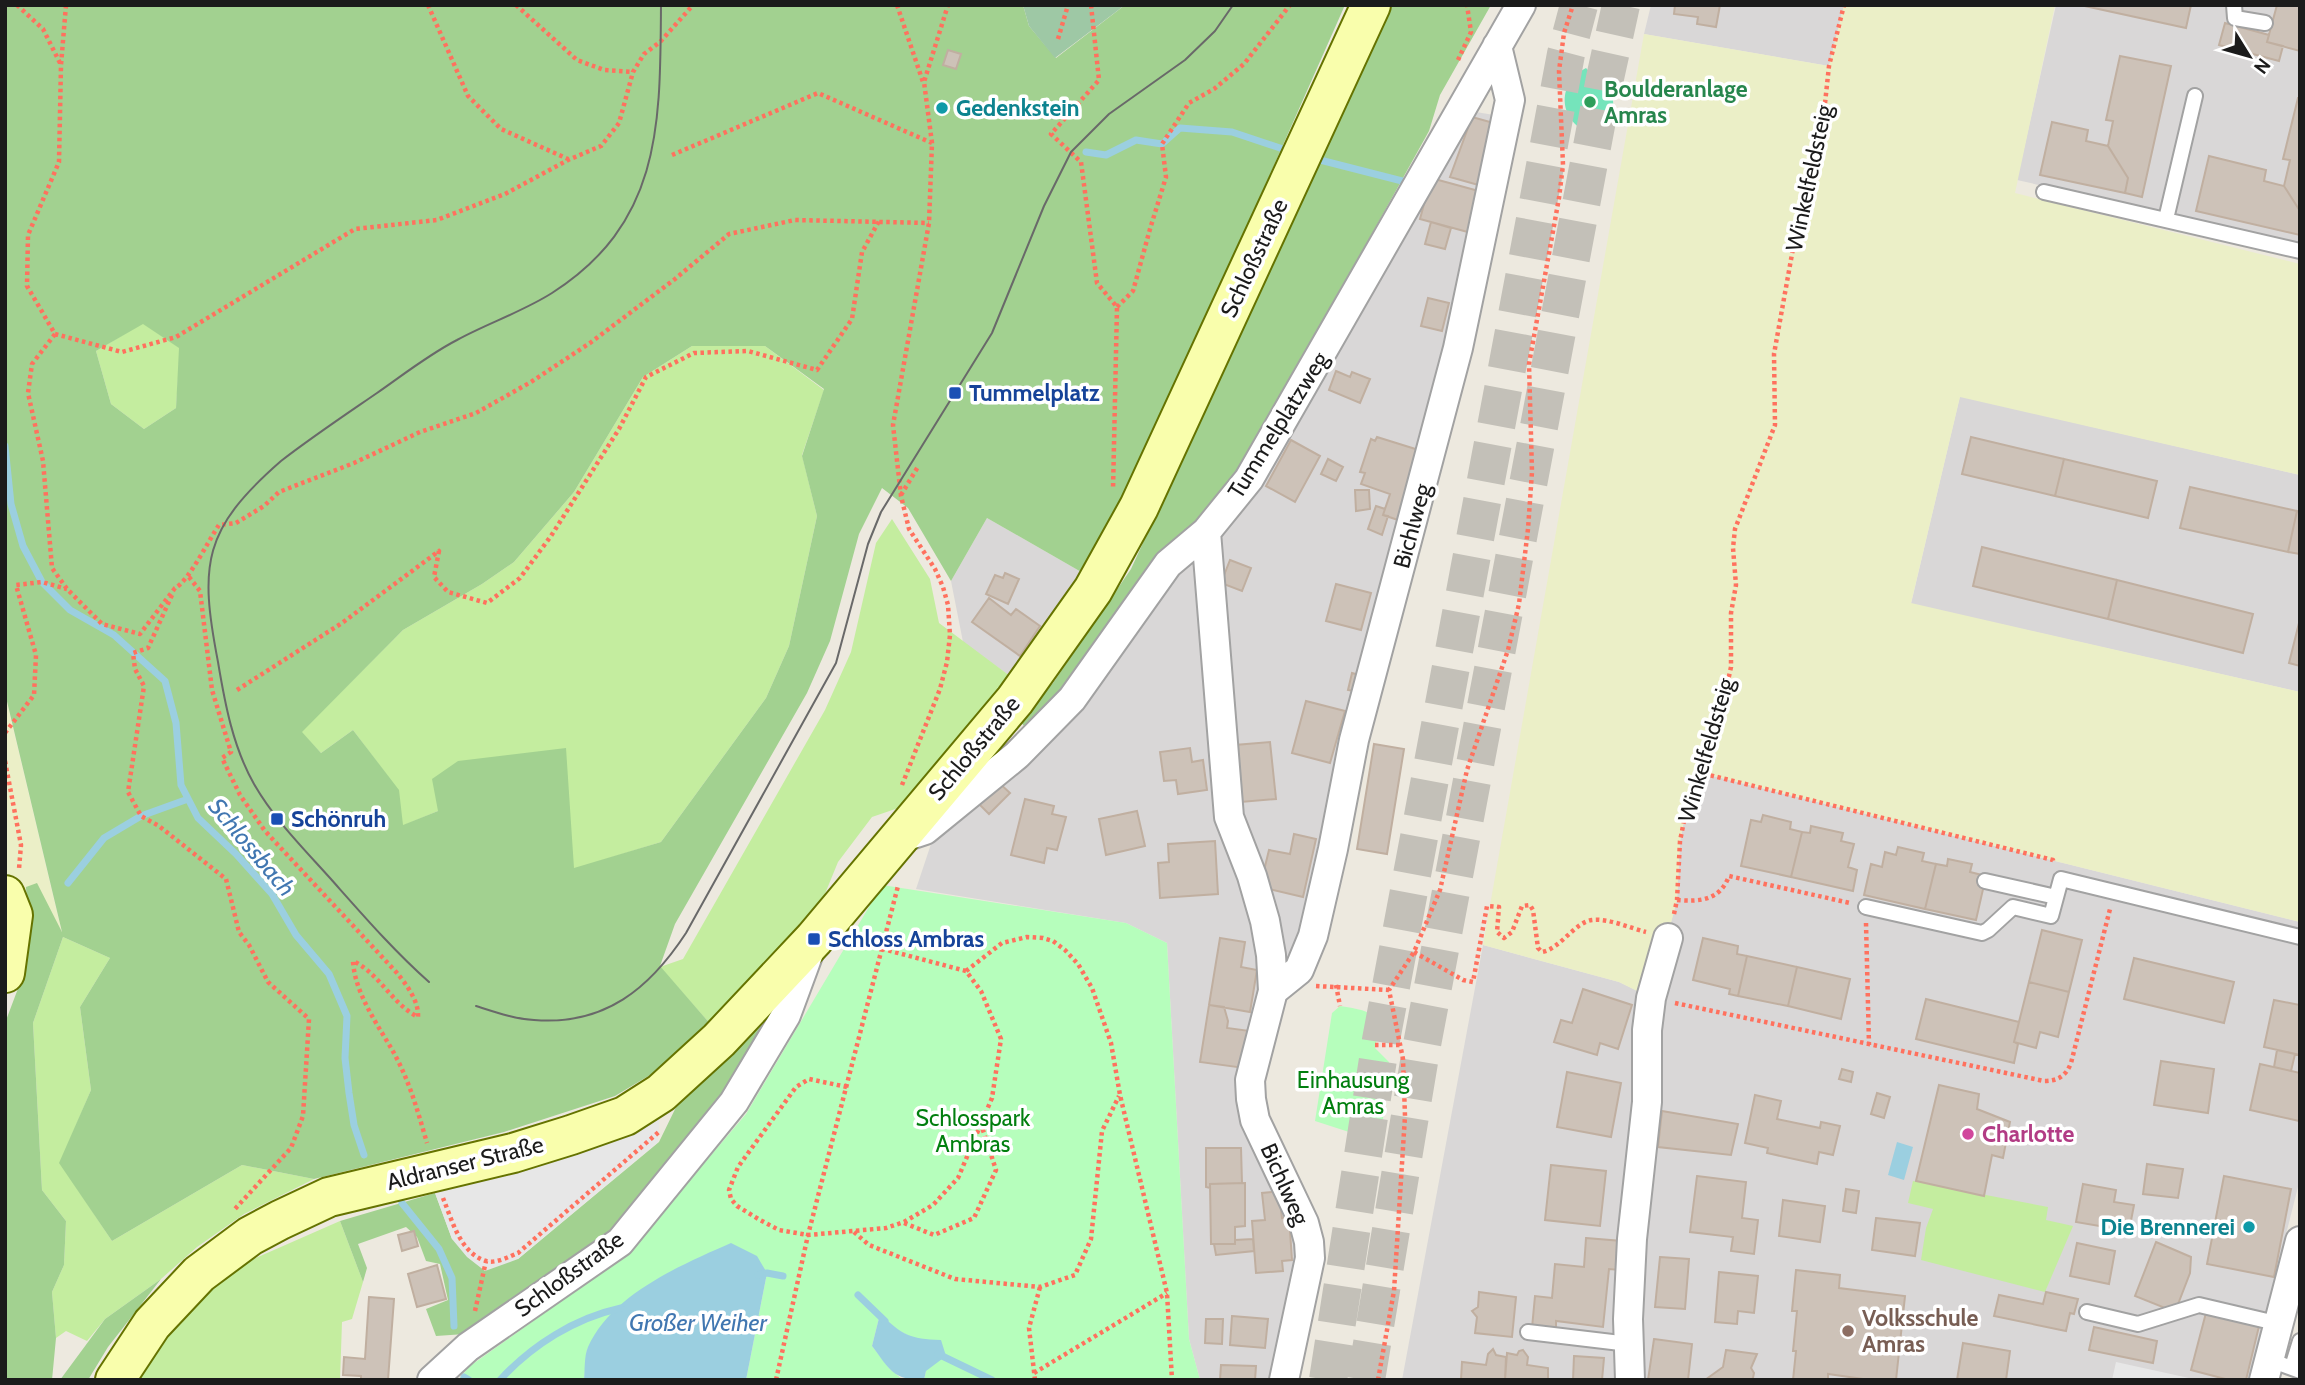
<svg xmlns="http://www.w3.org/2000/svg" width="2305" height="1385" font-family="Cabin,sans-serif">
	<rect width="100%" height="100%" fill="#ede9df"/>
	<!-- residential -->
	<path fill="#d9d7d7" d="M1651 5H1844L1829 66 1644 34Z
		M2056 5H2300V244L2017 180Z
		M1470 111 1500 116 1426 444 1292 963 1258 992 1240 1055 1292 1228 1297 1268 1273 1380H1200L1189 1339 1167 943 1126 923 916 889 934 835 1076 709Z
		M1960 396 2300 475V692L1911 604Z
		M987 518 1083 573 1014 679 963 642 951 581Z
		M1697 772 2300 922V1179L2249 1380H1402L1483 945 1619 982 1651 997 1677 900 1680 841 1687 806Z"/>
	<!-- farmland -->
	<path fill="#ebefc7" d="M1844 5H2055L2015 193 2300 264V475L1960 397 1911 603 2300 692V922L1698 772 1687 806 1680 841 1677 900 1651 998 1619 982 1483 945 1644 34 1829 66Z
		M5 694 63 937 37 884 5 898Z"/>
	<!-- grass -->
	<path fill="#c4ed9f" d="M143 323 180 348 176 408 144 429 111 404 96 351Z
		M692 346H765L824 390 802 455 817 516 789 646 766 698 661 842 574 869 438 811 402 826 398 790 353 730 321 753 301 732 403 630 482 584 514 562 574 492 643 377Z
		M892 519 930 579 939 623 1014 679 907 805 872 817 838 862 820 906 712 1026 660 967 683 959 825 710 851 652 876 543Z
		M63 937 110 958 80 1007 91 1090 60 1163 112 1241 242 1165 314 1179 244 1214 197 1247 161 1279 105 1319 87 1341 66 1331 56 1338 52 1292 64 1265 66 1221 42 1190 33 1023Z
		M1913 1181 2048 1207 2046 1220 2073 1226 2045 1292 1921 1260 1926 1228 1933 1209 1908 1203Z
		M340 1221 363 1282 352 1319 342 1322 340 1380H130L137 1367 224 1272Z"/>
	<!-- forest -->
	<path fill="#a2d190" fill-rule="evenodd" d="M5 5H1023L1029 26 1056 58 1125 5H1345L1124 504 1083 573 987 518 951 581 908 508 882 488 859 534 830 641 807 693 675 924 660 966 712 1026 650 1075 615 1096 504 1132 314 1179 242 1165 112 1241 59 1163 91 1090 80 1007 110 958 63 937 33 1023 42 1190 66 1221 64 1265 52 1292 56 1338 52 1380H5V1023L25 970 29 946 26 887 37 883 62 932 5 693ZM143 324 179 348 176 408 144 429 111 404 96 351ZM692 346H765L824 389 802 456 817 516 789 646 766 698 661 842 574 868 566 748 458 761 432 779 438 811 403 825 399 790 353 730 321 753 302 732 403 630 482 584 514 562 574 492 643 377Z
		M1390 5H1491L1440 95 1429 131 1232 486 1069 690 1028 731 1020 721 1053 683 1131 569Z
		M766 1014 772 1019 725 1099 614 1232 465 1334 436 1336 426 1309 448 1300 440 1264 426 1261 417 1237 406 1227 358 1244 367 1268 363 1282 340 1221 435 1193 452 1239 518 1259 659 1142 681 1097Z
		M161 1279 108 1347 88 1380H60L105 1319Z"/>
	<!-- cemetery -->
	<path fill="#9ec8a5" d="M1023 5H1125L1055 58 1029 26Z"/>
	<!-- park -->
	<path fill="#b6febc" d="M882 885 1126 923 1167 943 1189 1339 1200 1380H924L926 1371 915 1339 896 1329 880 1314 872 1346 889 1368 903 1380H746L767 1273 587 1349 584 1380H458L470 1366 627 1254 746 1114Z
		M1340 1006C1373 1011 1383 1014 1375 1048L1389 1062 1381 1138 1349 1132 1315 1121 1332 1013Z"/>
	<!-- pitch -->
	<path fill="#75e4bb" d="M1586 68 1599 82 1610 87C1616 104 1614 122 1601 135 1560 131 1552 85 1586 68Z"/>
	<!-- parking -->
	<path fill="#e7e7e7" d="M661 1093 658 1142 518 1259 485 1271 467 1257 452 1239 435 1193 445 1169Z
		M2116 1362 2198 1380H2112Z"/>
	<!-- water -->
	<path fill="#9bcfe0" d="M1897 1142 1913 1147 1904 1180 1888 1175Z
		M731 1243 757 1256 767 1273 746 1380H584C585 1370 584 1356 588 1347 612 1294 681 1265 731 1243Z
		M880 1314C903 1335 909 1339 941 1340L946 1356 926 1371 924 1380C893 1380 890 1370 872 1346Z"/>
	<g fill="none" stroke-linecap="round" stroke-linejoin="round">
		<!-- stream -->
		<path stroke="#9bcfe0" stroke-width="7" d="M1086 152 1106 155 1136 140 1162 144 1180 128 1232 132 1283 149
			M1320 160 1410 183
			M5 446 11 504 23 546 42 582 70 610 114 635 165 681 176 723 181 785 198 818 236 854 272 894 296 935 329 974 347 1016 345 1058 349 1093 354 1125 364 1155
			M68 883 104 838 141 816 188 799
			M402 1203 439 1249 452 1278 454 1326
			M758 1275 767 1273 783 1276
			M858 1295 885 1321
			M938 1354 992 1380
			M464 1377 469 1380
			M500 1380C532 1345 575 1318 621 1308"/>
	</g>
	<!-- building -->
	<path fill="#cdc2b8" stroke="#c0afa0" stroke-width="2" d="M1675 5H1720L1716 27 1697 24 1698 17 1674 14Z
		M2080 5H2191L2186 28Z
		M2277 5H2300V51L2267 42Z
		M2225 23 2269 35 2267 42 2283 46 2279 61 2219 45Z
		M948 50 961 54 956 69 943 65Z
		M2120 56 2171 66 2142 197 2125 193 2128 178 2108 146 2113 121 2106 120Z
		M2298 98H2300V211L2284 186 2290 160 2283 159Z
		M1472 117 1490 122V145L1482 186 1450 177Z
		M2052 122 2088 130 2086 141 2108 146 2128 178 2125 193 2040 175Z
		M2209 156 2266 170 2264 181 2284 186 2300 211V235L2196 211Z
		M1431 178 1486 193 1475 234 1420 219Z
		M1431 222 1451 228 1445 249 1425 244Z
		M1428 298 1449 303 1442 331 1421 326Z
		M1336 371 1350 377 1352 372 1370 379 1360 403 1329 390Z
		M1377 437 1425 452 1404 522 1383 515 1390 494 1361 484 1365 473 1360 472 1371 439 1375 441Z
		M1971 437 2064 459 2055 496 1962 474Z
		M1291 440 1320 456 1295 502 1266 486Z
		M1328 459 1343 467 1336 481 1321 474Z
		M2064 459 2157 481 2148 518 2055 496Z
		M2190 487 2297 511 2288 552 2180 528Z
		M1355 490H1369L1370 509 1356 511Z
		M1376 506 1385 509 1383 515 1388 516 1382 535 1368 529Z
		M2297 511 2300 512V554L2288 552Z
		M1982 547 2117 580 2108 619 1973 586Z
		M1230 560 1251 568 1242 591 1221 583Z
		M1005 573 1019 579 1008 604 986 594 995 575 1003 578Z
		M2117 580 2253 614 2243 653 2108 619Z
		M1336 584 1371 593 1361 630 1326 621Z
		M989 598 1011 615 1016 609 1040 626 1020 656 972 622Z
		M2300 619V666L2289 663Z
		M1352 673 1363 676 1359 692 1348 690Z
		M1306 701 1345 711 1330 763 1292 753Z
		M1270 742 1276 799 1241 802 1235 745Z
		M1374 744 1404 749 1387 854 1357 849Z
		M1190 748 1192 762 1203 760 1207 790 1178 794 1176 780 1164 781 1160 752Z
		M997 781 1010 793 989 814 977 802Z
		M1025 799 1054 806 1052 814 1066 817 1057 850 1047 848 1044 863 1011 855Z
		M1137 811 1145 846 1106 855 1099 819Z
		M1763 815 1791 822 1790 829 1802 832 1791 877 1741 866 1751 820 1761 822Z
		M1811 826 1843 833 1841 841 1854 844 1848 867 1857 870 1853 891 1791 877 1802 832 1810 833Z
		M1294 834 1316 839 1303 897 1260 887 1269 850 1290 854Z
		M1215 841 1218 894 1160 898 1158 863 1169 862 1168 844Z
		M1898 847 1924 853 1922 861 1936 864 1925 909 1864 895 1871 864 1882 867 1885 852 1896 855Z
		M1948 859 1972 864 1970 872 1986 876 1976 920 1925 909 1936 864 1947 866Z
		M2042 930 2082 940 2069 992 2029 982Z
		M1220 938 1245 942 1241 967 1257 970 1250 1012 1209 1005Z
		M1703 938 1738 946 1737 954 1747 956 1738 996 1729 994 1730 989 1693 980Z
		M1747 956 1797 967 1788 1006 1738 996Z
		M2134 958 2234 982 2224 1023 2124 999Z
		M1797 967 1850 979 1841 1019 1788 1006Z
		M2029 982 2069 992 2058 1037 2040 1032 2036 1048 2014 1042Z
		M1583 989 1632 1005 1618 1049 1600 1043 1597 1055 1554 1042 1561 1020 1572 1023Z
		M1926 999 2019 1022 2014 1042 2018 1044 2014 1063 1916 1039Z
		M2274 1000 2300 1005V1055L2264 1047Z
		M1209 1005 1224 1007 1228 1021 1227 1028 1250 1031 1244 1068 1200 1062Z
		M2277 1050 2295 1054 2291 1071 2274 1067Z
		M2161 1061 2214 1069 2208 1113 2154 1105Z
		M2260 1064 2300 1073 2299 1121 2250 1110Z
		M1842 1069 1853 1072 1851 1082 1839 1079Z
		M1567 1072 1621 1083 1611 1137 1557 1127Z
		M1939 1085 1979 1094 1977 1109 2010 1122 2003 1158 1992 1155 1984 1196 1916 1181Z
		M1877 1093 1890 1097 1884 1118 1871 1114Z
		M1755 1095 1781 1101 1777 1119 1820 1128 1821 1122 1840 1126 1833 1155 1819 1152 1817 1164 1767 1153 1768 1148 1745 1143Z
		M1662 1111 1738 1124 1731 1155 1658 1147Z
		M1206 1148H1241L1242 1183 1210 1184V1188L1206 1187Z
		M2147 1164 2183 1169 2178 1198 2143 1194Z
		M1551 1165 1606 1171 1600 1226 1545 1220Z
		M1697 1176 1746 1182 1742 1218 1758 1220 1754 1254 1731 1251 1733 1237 1690 1232Z
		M2224 1176 2291 1189 2274 1277 2207 1264Z
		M1245 1183V1226L1235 1227V1244H1211L1210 1184Z
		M2083 1184 2116 1190 2114 1202 2134 1205 2129 1231 2076 1222Z
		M1846 1189 1859 1191 1856 1213 1843 1211Z
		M1280 1191 1286 1209 1281 1210 1282 1218 1289 1217 1292 1260 1282 1261 1283 1271 1256 1273 1252 1221 1265 1220 1262 1193Z
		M1783 1200 1825 1206 1820 1242 1779 1236Z
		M1876 1218 1920 1223 1915 1256 1872 1250Z
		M414 1231 418 1246 402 1251 398 1235Z
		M1586 1238 1622 1241 1620 1270 1609 1269 1603 1327 1556 1321V1330L1532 1328 1535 1296 1552 1298 1555 1264 1584 1267Z
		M1253 1239 1254 1251 1216 1255 1214 1244H1235V1240Z
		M2156 1242 2191 1257 2190 1273 2175 1312 2135 1296Z
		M2077 1243 2115 1251 2109 1284 2070 1276Z
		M1660 1257 1689 1259 1685 1309 1655 1307Z
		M437 1265 446 1299 417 1307 408 1274Z
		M1796 1270 1840 1275 1839 1288 1905 1296 1896 1380H1870L1828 1374V1380H1793L1796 1351H1793L1797 1311H1792Z
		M1719 1272 1758 1276 1754 1313 1738 1311 1737 1324 1715 1322Z
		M1479 1292 1516 1297 1512 1337 1475 1333 1477 1317 1472 1311 1478 1307Z
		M2046 1292 2078 1299 2074 1314 2070 1313 2066 1331 1994 1316 1999 1295 2043 1304Z
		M369 1297 394 1299 388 1380H361V1376L343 1375 344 1357 365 1359Z
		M2207 1309 2260 1322 2246 1380H2229L2191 1370Z
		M1232 1316 1268 1319 1265 1348 1230 1345Z
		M1206 1319H1223L1222 1344 1205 1343Z
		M2094 1327 2157 1341 2153 1363 2089 1350Z
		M1654 1339 1692 1344 1688 1380H1648Z
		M1963 1343 2010 1351 2006 1380H1957Z
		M1493 1349 1496 1355 1506 1357 1505 1380H1461L1462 1362 1486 1365 1488 1354Z
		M1523 1350 1528 1357 1527 1365 1548 1368V1380H1505L1507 1353 1517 1355 1519 1351Z
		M1726 1350 1757 1354 1751 1368 1754 1373 1753 1378 1750 1380H1705L1723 1367Z
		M1574 1356 1604 1358 1602 1380H1573Z
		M1221 1365 1256 1366 1255 1380H1220Z"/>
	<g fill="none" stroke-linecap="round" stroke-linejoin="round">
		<!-- motorway-tunnel -->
		<path stroke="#c3c0b8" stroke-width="38" stroke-dasharray="38 19" stroke-linecap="butt" d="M1328 1380 1381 1040 1566 54 1579 5
			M1366 1380 1421 1050 1605 78 1621 5"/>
		<!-- service casing -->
		<g stroke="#a2a2a2" stroke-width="18">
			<path id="service" d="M2234 5 2235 18 2265 23
				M2044 192 2300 251
				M2166 219 2195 96
				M1985 881 2056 897
				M1866 907 1982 933 1988 930 2013 907 2051 916 2061 879 2300 937
				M2087 1312 2138 1324 2199 1305 2280 1324
				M1528 1332 1629 1344
				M2270 1360 2300 1371
				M2292 1367 2300 1341"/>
		</g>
		<!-- minor casing -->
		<g stroke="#a2a2a2" stroke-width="32">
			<path id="minor" d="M1206 532 1229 817 1252 876 1265 921 1271 955 1273 991 1250 1080 1251 1099 1255 1120 1304 1223 1309 1242 1310 1258 1284 1380
				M913 834 925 830 1017 755 1072 699 1168 564 1206 532 1249 479 1521 5
				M1273 991 1299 970 1313 936 1333 849 1354 740 1458 348 1510 100 1497 46
				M432 1380 468 1347 620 1242 734 1102 786 1015 810 950
				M1630 1380 1628 1319 1632 1239 1647 1102V1030L1651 998 1668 938
				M2264 1380 2300 1241"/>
		</g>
		<!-- secondary casing -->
		<g stroke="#657300" stroke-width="42">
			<path id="secondary" d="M5 895 13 915 5 973
				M115 1380 152 1324 199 1274 250 1236 280 1220 329 1197 513 1153 571 1135 625 1116 661 1093 719 1040 814 939 1015 700 1093 590 1139 507 1371 5"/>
		</g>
		<!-- path -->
		<path stroke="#ff715e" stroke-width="4.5" stroke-dasharray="3.5 3.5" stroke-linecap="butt" d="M17 5 43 29 61 65
			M66 5 61 65 59 162 28 235 27 286 55 334 122 352 176 337 355 229 437 220 505 194 568 160 601 146 619 123 633 72 644 54 660 42 693 5
			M428 5 468 96 501 129 568 159
			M516 5 577 60 604 70 633 72
			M897 5 923 82
			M1091 5 1099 80 1051 134 1081 162 1097 283 1117 307 1113 490
			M1058 39 1068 5
			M1458 60 1471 32 1467 5
			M672 155 818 93 932 143
			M1117 307 1133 291 1150 229 1166 177 1162 144 1189 103 1214 89 1244 64 1290 5
			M55 334 32 364 28 393 43 461 52 568 67 589 102 624 140 634 175 588C189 581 208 541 219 525L236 523 264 506 279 492 354 463 420 432 476 413 531 382 590 343 675 279 729 234 795 220 929 223
			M901 495 919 465
			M189 577 200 591 212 690 231 752 222 758 240 795 265 831 397 973C406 984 419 1001 418 1017 392 1004 379 973 353 961 355 995 379 1026 395 1055 410 1083 418 1112 427 1143
			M172 595 148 648 133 653 135 669 144 686 128 792 141 816 159 826 226 879 239 932 249 945 268 982 309 1019 303 1116 291 1148 234 1210
			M237 690 342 623 439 551 434 577 448 592 487 603 520 578 551 536 619 429 646 377 694 353 748 351 817 370 852 319 862 252 879 221
			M5 733 34 695 36 655 16 585 42 582 67 589
			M5 761 21 845 19 869
			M1697 772 2053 860 2054 864
			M902 785 940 689 947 662 950 635 948 605 943 587 935 569 909 529 901 496 893 425 929 223 932 143 924 82 948 5
			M1677 900C1701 902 1720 900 1729 876L1850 903
			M1674 914 1677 900 1680 841 1687 806 1703 753 1721 713 1731 667V613L1736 585 1733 548 1735 529 1775 425 1774 354 1794 243 1806 212 1811 189 1823 122 1829 66 1844 5
			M1866 923 1869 1045
			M1414 952 1463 980 1473 982 1487 906 1499 907 1497 932 1504 938 1512 932 1522 906 1530 905 1533 910 1538 948 1542 952C1560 949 1575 922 1592 920 1608 918 1630 928 1646 932
			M966 971 1002 943 1027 937 1043 938 1053 941 1065 950 1078 964 1092 988 1111 1043 1120 1095 1167 1293 1172 1380
			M1336 985 1340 1006
			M1316 986 1389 990
			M1675 1003 2044 1081C2058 1081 2066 1076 2071 1063L2110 909
			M1375 1045H1401
			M847 1087 809 1079 796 1087 738 1167 729 1190 731 1199 737 1206 760 1220 779 1230 808 1235 886 1228 904 1222 933 1205 958 1178 992 1098 1001 1039 981 991 966 971 883 949
			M443 1198C452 1220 460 1253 486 1261 496 1264 510 1256 518 1253L660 1131
			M904 1223 934 1235 974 1218 996 1170 981 1124
			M854 1232 869 1245 955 1279 1040 1287 1075 1275 1091 1239 1102 1131 1119 1096
			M475 1311 486 1261
			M1034 1373 1167 1293
			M776 1380 808 1235 898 886
			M1035 1380 1029 1328 1040 1287
			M1378 1380 1394 1291 1405 1116 1403 1059 1389 990 1414 952 1440 890 1467 770 1508 650 1519 604 1528 529 1532 472 1529 364 1559 198 1563 165 1559 71 1564 33 1573 5"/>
		<!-- service -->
		<use href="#service" stroke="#fff" stroke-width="14"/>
		<!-- minor -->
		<use href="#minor" stroke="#fff" stroke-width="28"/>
		<!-- secondary -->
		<use href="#secondary" stroke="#f9feac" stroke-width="38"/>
		<!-- tram -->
		<path stroke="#696969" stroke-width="2" d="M429 982C393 950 362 914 330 878 303 848 274 819 254 784 233 747 225 704 218 662 199 564 203 529 281 461 312 437 345 415 377 393 403 375 428 355 457 340 488 323 522 312 552 293 663 222 660 122 661 5
			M476 1006C495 1012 515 1019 534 1020 605 1026 650 988 686 933L836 663 868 544 881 512 992 333 1044 206 1071 152 1109 114 1185 60 1215 31 1233 5"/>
	</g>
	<!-- markers -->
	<circle fill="#2e9e5b" stroke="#fff" stroke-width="2.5" cx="1590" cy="102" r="7"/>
	<g fill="#0f9aa8" stroke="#fff" stroke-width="2.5">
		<circle cx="942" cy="108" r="7"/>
		<circle cx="2249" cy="1227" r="7"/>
	</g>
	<g fill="#1a4fb4" stroke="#fff" stroke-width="2.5">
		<rect x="948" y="386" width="14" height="14" rx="3.5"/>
		<rect x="270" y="812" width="14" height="14" rx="3.5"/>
		<rect x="807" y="932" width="14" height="14" rx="3.5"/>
	</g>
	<circle fill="#d1479c" stroke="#fff" stroke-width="2.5" cx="1968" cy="1134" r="7"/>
	<circle fill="#8d6e63" stroke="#fff" stroke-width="2.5" cx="1848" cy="1331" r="7"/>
	<g text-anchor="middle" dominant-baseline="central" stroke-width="7" stroke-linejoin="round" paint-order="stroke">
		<!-- leisure labels -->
		<g font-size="23" font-weight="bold" fill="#27864d" stroke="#fff" text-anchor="start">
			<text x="1604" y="89">Boulderanlage<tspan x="1604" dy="26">Amras</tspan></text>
		</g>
		<!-- culture labels -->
		<g font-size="23" font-weight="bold" fill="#0d838f" stroke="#fff" text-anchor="start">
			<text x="956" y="108">Gedenkstein</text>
			<text x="2235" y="1227" text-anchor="end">Die Brennerei</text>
		</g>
		<!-- street labels -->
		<g font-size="23" fill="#1b1b1b" stroke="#fff">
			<text transform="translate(1809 178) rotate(-78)">Winkelfeldsteig</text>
			<text transform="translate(1254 258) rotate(-65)">Schloßstraße</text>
			<text transform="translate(1278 425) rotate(-58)">Tummelplatzweg</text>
			<text transform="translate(1412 526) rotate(-75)">Bichlweg</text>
			<text transform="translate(974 748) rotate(-50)">Schloßstraße</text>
			<text transform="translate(1706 750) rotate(-74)">Winkelfeldsteig</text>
			<text transform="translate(465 1163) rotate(-14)">Aldranser Straße</text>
			<text transform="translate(1285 1184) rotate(66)">Bichlweg</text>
			<text transform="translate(569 1274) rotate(-36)">Schloßstraße</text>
		</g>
		<!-- transit labels -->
		<g font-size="23" font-weight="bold" fill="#164399" stroke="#fff" text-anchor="start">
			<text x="969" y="393">Tummelplatz</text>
			<text x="291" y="819">Schönruh</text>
			<text x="828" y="939">Schloss Ambras</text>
		</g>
		<!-- park labels -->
		<g font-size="23" fill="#027f0f" stroke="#fff">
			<text x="1353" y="1080">Einhausung<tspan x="1353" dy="26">Amras</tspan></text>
			<text x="973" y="1118">Schlosspark<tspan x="973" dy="26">Ambras</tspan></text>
		</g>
		<!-- hotel labels -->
		<g font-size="23" font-weight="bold" fill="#b23c85" stroke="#fff" text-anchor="start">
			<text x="1982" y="1134">Charlotte</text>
		</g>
		<!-- education labels -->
		<g font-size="23" font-weight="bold" fill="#785e54" stroke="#fff" text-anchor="start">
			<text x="1862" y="1318">Volksschule<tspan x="1862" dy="26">Amras</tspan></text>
		</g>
		<!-- water labels -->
		<g font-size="24" font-style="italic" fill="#4177b1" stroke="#fff">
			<text transform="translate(252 847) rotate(50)">Schlossbach</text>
			<text x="698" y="1322">Großer Weiher</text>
		</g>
	</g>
	<!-- border -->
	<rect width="2305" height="1385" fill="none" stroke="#1b1b1b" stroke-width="14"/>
	<!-- north arrow -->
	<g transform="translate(2249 56) rotate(127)" stroke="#ffffff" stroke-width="5" paint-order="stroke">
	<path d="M0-5L12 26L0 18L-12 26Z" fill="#1b1b1b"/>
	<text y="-10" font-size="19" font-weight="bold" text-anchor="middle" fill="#1b1b1b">N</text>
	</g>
</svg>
